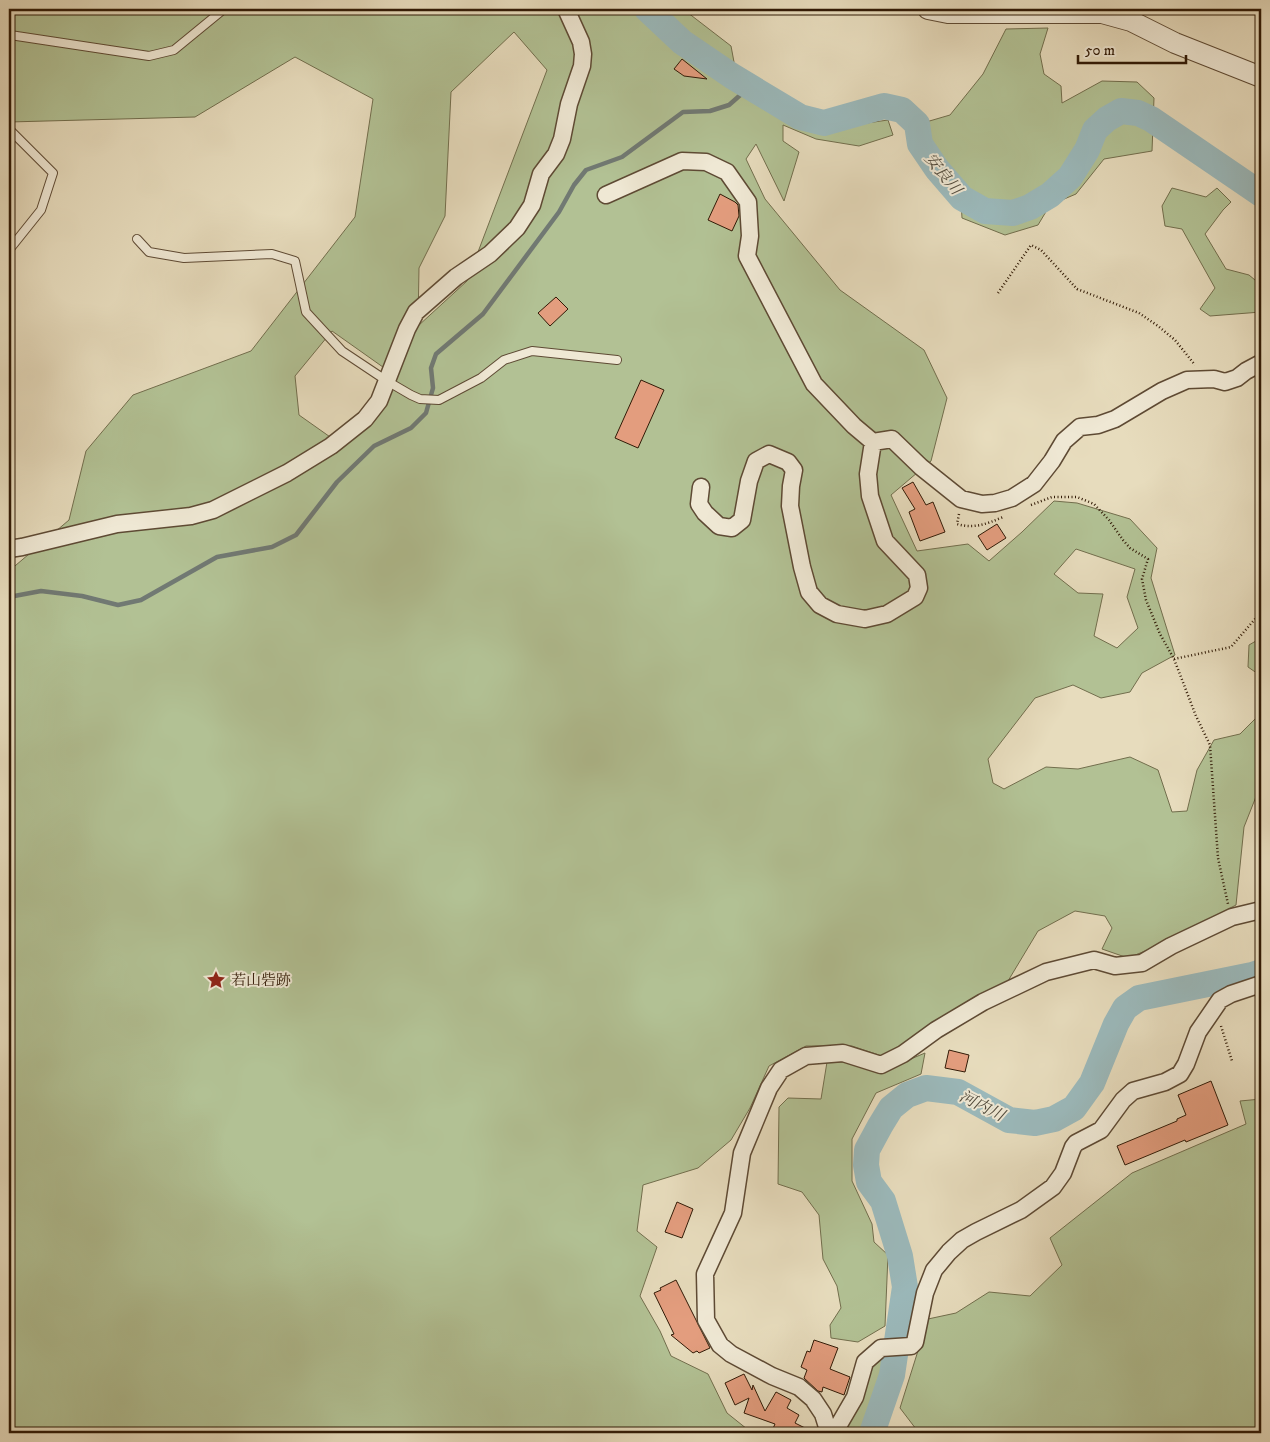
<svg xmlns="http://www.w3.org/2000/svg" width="1270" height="1442" font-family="'IM FELL DW Pica','Noto Serif JP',serif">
	<rect width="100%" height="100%" fill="#e7dcbd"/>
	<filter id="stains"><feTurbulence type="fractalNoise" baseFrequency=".004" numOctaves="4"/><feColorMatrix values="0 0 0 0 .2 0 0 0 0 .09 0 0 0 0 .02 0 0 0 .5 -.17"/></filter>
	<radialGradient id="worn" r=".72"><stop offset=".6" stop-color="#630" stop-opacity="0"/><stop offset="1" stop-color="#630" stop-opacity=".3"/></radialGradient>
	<!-- green -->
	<path fill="#b2c194" stroke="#726e4d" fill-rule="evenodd" d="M9 9H683L731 46 734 62 727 77 818 130 888 120 893 135 859 146 816 139 783 125V141L799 152 784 201 756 144 746 159 765 199 840 290 924 350 947 398 931 461 891 495 917 551 968 544 989 561 1022 532 1054 501 1077 503 1130 519 1157 548 1151 578 1175 655 1142 673 1130 692 1101 698 1073 685 1035 698 988 759 993 783 1004 789 1046 767 1078 769 1130 757 1158 770 1172 812 1187 811 1197 770 1214 740 1240 734 1261 713V784L1244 827 1236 905 1150 949 1128 958 1102 949 1112 928 1105 916 1075 911 1038 931 1008 981 960 1006 906 1043 882 1056 852 1046H806L769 1066 750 1108 731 1140 698 1168 643 1185 637 1231 657 1247 640 1296 660 1331 671 1356 708 1374 727 1413 752 1433H9V571L69 520 86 451 133 395 251 351 355 217 373 99 295 57 195 117 9 122ZM514 32 547 70 467 281 418 326 419 268 445 216 451 92ZM332 331 397 377 375 417 333 439 299 415 295 376ZM1076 549 1135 569 1127 597 1138 628 1117 648 1094 636 1103 594 1078 593 1054 574Z
		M1048 28 1040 54 1044 74 1061 86 1062 103 1102 81 1137 82 1154 98 1152 151 1104 159 1076 194 1050 205 1038 225 1005 235 962 218 960 185 925 141 926 122 950 115 983 74 1006 29Z
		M1172 188 1206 197 1217 188 1231 202 1223 210 1205 234 1226 269 1249 275 1261 285V312L1210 316 1200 309 1215 288 1182 229 1165 226 1162 206Z
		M1261 638V676L1248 667 1249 645Z
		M925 1053 921 1074 876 1093 852 1139V1181L872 1224 874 1242 888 1255 885 1326 858 1342 831 1338 830 1325 841 1308 837 1286 823 1259 819 1215 802 1192 778 1184 779 1107 788 1098 821 1099 827 1062H847L880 1072Z
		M1261 1099V1433H915L916 1429 900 1408 928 1319 956 1313 989 1292 1030 1296 1062 1265 1050 1238 1132 1173 1246 1124 1240 1101Z
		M882 1358 883 1383 865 1433H841L872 1365Z"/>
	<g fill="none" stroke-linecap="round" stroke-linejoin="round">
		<!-- stream -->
		<path stroke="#717973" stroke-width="4.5" d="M9 597 41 591 82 596 118 605 141 600 217 557 272 547 296 535 337 482 374 446 411 428 426 413 433 388 431 368 436 354 483 314 559 212 574 185 586 170 622 157 683 112 710 111 729 105 746 90 751 87"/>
		<!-- river -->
		<path stroke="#9bb9bb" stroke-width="26" d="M647 9 682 42 732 76 800 117 824 123 884 106 902 110 917 124 920 144 937 169 962 198 985 211 1013 213 1030 207 1050 195 1070 177 1087 150 1095 130 1107 119 1121 111 1138 113 1151 119 1261 194
			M872 1433 892 1375 905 1287 900 1256 883 1201 869 1182 866 1165 867 1150 880 1126 891 1108 907 1095 926 1088 958 1092 1009 1120 1035 1123 1054 1119 1074 1108 1092 1083 1116 1024 1125 1008 1139 998 1252 975 1261 972"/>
	</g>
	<!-- building -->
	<path fill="#e39d7e" stroke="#311a06" d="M682 59 707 79 684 76 674 69Z
		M720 194 735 202 738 205 739 216 732 231 708 220Z
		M556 297 568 309 550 326 538 313Z
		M641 380 664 390 638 448 615 438Z
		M913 482 926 505 933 502 945 532 920 541 909 512 915 509 902 488Z
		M997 524 1006 538 987 550 978 536Z
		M949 1050 969 1055 965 1072 945 1068Z
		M1211 1081 1228 1125 1186 1142 1185 1140 1125 1165 1117 1146 1177 1121V1119L1186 1115 1178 1095Z
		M677 1202 693 1209 682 1238 665 1232Z
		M676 1280 710 1348 699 1353 697 1351 693 1353 671 1335 674 1334 654 1293 661 1290 660 1288Z
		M814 1340 838 1348 830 1369 850 1377 844 1395 823 1387 822 1392 818 1391 804 1378 807 1370 801 1367 807 1351 810 1352Z
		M744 1374 752 1390 753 1385 765 1411 776 1392 791 1400 787 1408 799 1415 795 1423 815 1433H771L775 1424 744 1413 749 1398 735 1405 725 1383Z"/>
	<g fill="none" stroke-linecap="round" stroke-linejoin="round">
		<!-- service casing -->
		<g stroke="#5e4a34" stroke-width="10">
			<path id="service" d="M9 34 10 35 9 44
				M10 35 149 56 174 50 224 9
				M9 129 53 173 41 210 9 250
				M137 239 149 252 184 258 272 254 295 261 306 312 342 351 387 381 411 395 420 399 439 400 481 378 504 360 532 351 617 360"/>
		</g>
		<!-- minor casing -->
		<g stroke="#5e4a34" stroke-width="19">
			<path id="minor" d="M606 195 682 161 706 162 727 172 748 202 750 236 747 256 814 384 854 426 873 442 892 439 921 467 961 499 982 504 995 503 1012 498 1034 484 1052 461 1064 441 1080 427 1098 425 1115 419 1162 391 1187 380 1214 379 1225 382 1237 378 1246 371 1261 363
				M701 487 699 504 705 513 719 526 732 528 742 520 749 481 756 461 769 454 788 462 794 470 791 486 790 506 802 567 809 592 820 605 837 614 865 619 887 614 915 597 919 588 917 575 885 541 870 496 868 474 873 442
				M9 549 22 547 117 524 191 516 213 510 287 473 331 446 365 419 379 401 407 329 416 312 456 277 490 254 517 228 532 205 541 174 556 154 562 139 569 104 582 66 583 54 581 42 566 9
				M828 1430 837 1428 855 1397 865 1362 881 1348 911 1346 915 1342 925 1293 934 1270 949 1252 962 1240 976 1232 1021 1210 1053 1187 1063 1173 1073 1147 1076 1143 1101 1130 1123 1100 1133 1091 1165 1082 1180 1074 1186 1064 1198 1032 1220 1000 1231 994 1261 984
				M827 1433 828 1430 823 1414 813 1399 799 1387 772 1376 731 1354 720 1345 706 1320 705 1274 733 1213 742 1153 769 1088 781 1070 806 1056 843 1053 881 1065 903 1054 936 1030 983 1002 1046 972 1094 960 1115 966 1142 963 1171 946 1232 917 1261 910"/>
		</g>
		<!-- tertiary casing -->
		<g stroke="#5e4a34" stroke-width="22">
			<path id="tertiary" d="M928 9 948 13H1102L1131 21 1175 43 1261 77"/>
		</g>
		<!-- path -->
		<path stroke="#311a06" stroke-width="2.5" stroke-dasharray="1 2.5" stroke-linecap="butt" d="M998 293 1031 245 1041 250 1077 289 1139 313 1158 326 1175 340 1195 365
			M1031 505 1052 497H1077L1094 504 1109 520 1123 540 1130 548 1148 559 1142 579 1146 600 1160 634 1174 659 1196 716 1210 745 1218 858 1228 904
			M959 514 957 524C974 529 987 524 1003 517
			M1174 659 1231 647 1261 612
			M1221 1026 1232 1061"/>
		<!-- service -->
		<use href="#service" stroke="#efe8d4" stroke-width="8"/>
		<!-- minor -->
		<use href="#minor" stroke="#efe8d4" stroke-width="16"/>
		<!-- tertiary -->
		<use href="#tertiary" stroke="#efe8d4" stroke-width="20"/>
	</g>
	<!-- icons -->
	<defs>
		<g id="sight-bare" transform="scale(1.5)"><path d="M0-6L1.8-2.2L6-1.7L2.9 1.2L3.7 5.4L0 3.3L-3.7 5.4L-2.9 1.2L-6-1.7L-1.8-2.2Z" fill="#8f2418" stroke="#efe8d4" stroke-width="2.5" paint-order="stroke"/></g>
	</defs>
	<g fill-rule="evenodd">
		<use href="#sight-bare" x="216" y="980"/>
	</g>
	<g text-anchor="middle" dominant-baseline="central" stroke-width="4" stroke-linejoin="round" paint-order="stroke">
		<!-- poi labels -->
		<g font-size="15" fill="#311a06" stroke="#efe8d4" text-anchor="start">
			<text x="231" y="980">若山砦跡</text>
		</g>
		<!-- water labels -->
		<g font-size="16" font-style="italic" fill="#514a3c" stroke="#efe8d4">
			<text transform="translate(943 174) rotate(51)">安良川</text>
			<text transform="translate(982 1106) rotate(27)">河内川</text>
		</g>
	</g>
	<!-- margin -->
	<rect width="1270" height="1442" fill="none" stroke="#e7dcbd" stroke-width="30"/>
	<rect x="10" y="10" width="1250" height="1422" fill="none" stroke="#311a06" stroke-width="2.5"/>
	<rect x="15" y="15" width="1240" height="1412" fill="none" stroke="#311a06"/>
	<!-- scale -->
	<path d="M1078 55v8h108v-8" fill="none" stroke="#311a06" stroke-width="2.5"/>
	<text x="1085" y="55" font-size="15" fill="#311a06" stroke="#efe8d4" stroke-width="4" paint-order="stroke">50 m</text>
	<rect width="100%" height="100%" filter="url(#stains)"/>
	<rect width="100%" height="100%" fill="url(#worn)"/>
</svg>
